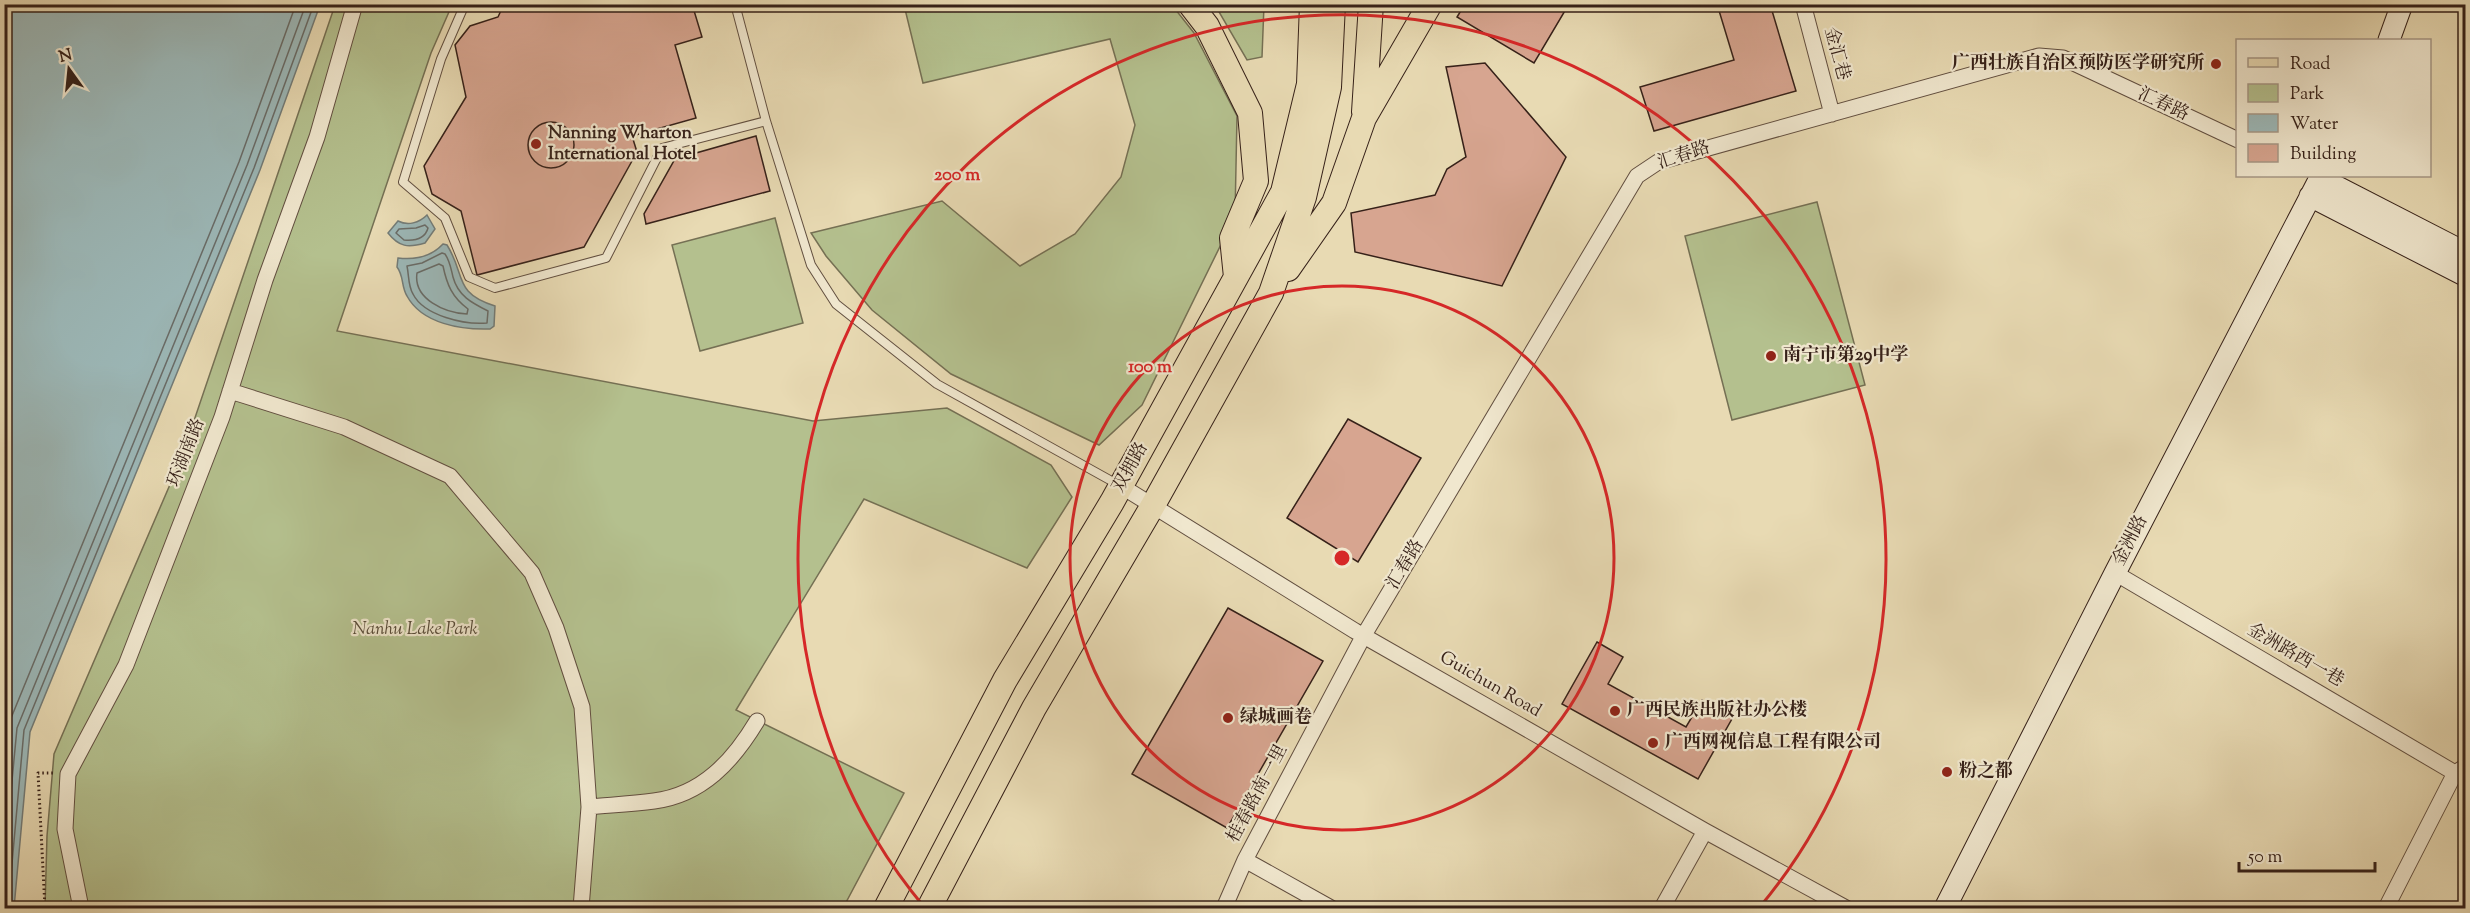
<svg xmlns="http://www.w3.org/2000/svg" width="2470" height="913" font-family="'Sorts Mill Goudy','Noto Serif SC',serif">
	<rect width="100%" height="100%" fill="#e8dab3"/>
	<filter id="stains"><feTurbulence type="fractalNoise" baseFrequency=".00333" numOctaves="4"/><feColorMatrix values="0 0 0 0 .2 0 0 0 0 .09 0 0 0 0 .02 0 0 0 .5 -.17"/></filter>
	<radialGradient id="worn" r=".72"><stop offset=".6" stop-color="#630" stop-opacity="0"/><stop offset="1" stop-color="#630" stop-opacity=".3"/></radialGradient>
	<!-- green -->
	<path fill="#b4c08e" stroke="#757054" stroke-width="1.5" d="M335 5H452L431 53 337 331 813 421 947 408 1051 465 1072 497 1027 568 864 499 736 710 904 793 843 908H45L47 836 54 754 181 459Z
		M904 5H1172L1194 33 1237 116 1235 216 1142 405 1099 445 951 374 872 310 826 256 811 233 942 201 1020 266 1075 234 1121 177 1135 125 1110 39 923 83Z
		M1215 5H1264L1262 57 1247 60Z
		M1817 202 1865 385 1732 420 1685 236Z
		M775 218 803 323 700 351 672 245Z"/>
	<!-- water -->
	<path fill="#9cb8b8" stroke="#737c78" stroke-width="1.5" d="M5 4 320 5 260 170 30 732 14 908H4Z
		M427 215 435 229 425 243C408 248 399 247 388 233L398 221C408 226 419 223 427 215Z
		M443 244 447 245C466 275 453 293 495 306L494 326 490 329C462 330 422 324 407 296 401 286 404 276 397 267L398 258C415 260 431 257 443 244Z"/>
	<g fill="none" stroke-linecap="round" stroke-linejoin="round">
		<!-- shore -->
		<path stroke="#696c68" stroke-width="1.5" d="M425 225 428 228C425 239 415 241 404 240L396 233 399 229 416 228Z
			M442 253 445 254C450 261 451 269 453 277 458 296 472 303 488 311L487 323C465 325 424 316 413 294 408 286 409 275 407 266L422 263Z
			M439 264 443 266C447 285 452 297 468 309L467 314C445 313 413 299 417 273Z
			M4 765 9 723 239 162 296 4
			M4 865 17 728 247 165 306 4
			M8 908 24 730 254 168 314 4"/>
	</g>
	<!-- building -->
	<path fill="#d7a590" stroke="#362119" stroke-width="1.5" d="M504 4H692L702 37 675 45 696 118 632 136 637 152 584 247 477 275 461 211 432 194 424 166 466 97 455 45 470 26 498 17Z
		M1465 4H1569L1534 63 1457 17Z
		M1717 4H1770L1796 91 1654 131 1640 87 1734 60Z
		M1485 63 1566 157 1502 286 1355 252 1351 213 1435 195 1447 169 1466 157 1446 67Z
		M528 145a23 23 0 1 1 46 0a23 23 0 1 1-46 0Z
		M756 136 770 191 646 224 644 214 675 159Z
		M1348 419 1421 458 1358 562 1287 518Z
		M1228 608 1323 661 1227 828 1132 774Z
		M1597 642 1623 657 1608 684 1686 727 1702 700 1733 717 1698 779 1562 704Z"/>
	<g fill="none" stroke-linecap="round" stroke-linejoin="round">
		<!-- service casing -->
		<g stroke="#624f40" stroke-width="10">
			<path id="service" d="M465 4 441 59 403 182 445 218 469 277 495 288 606 258 662 148 766 121 735 4
				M766 121 811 265 836 304 937 384 1117 484"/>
		</g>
		<!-- minor casing -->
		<g stroke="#624f40" stroke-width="17">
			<path id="minor" d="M1803 4 1832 114
				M230 391 344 427 450 476 532 573 556 628 582 707 589 807 581 908
				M1121 486 1355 631 1705 831 1846 908
				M2115 573 2455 773
				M589 807C610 805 632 804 654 801 702 795 733 761 757 721
				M1245 860 1331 908
				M81 908 65 829 68 774 126 665 222 417 265 280 317 137 355 4
				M1224 908 1245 860 1364 635 1637 176 1658 162 2039 56 2063 58 2238 140
				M1662 908 1705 831
				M2386 908 2455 773 2466 766"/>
		</g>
		<!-- secondary casing -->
		<g stroke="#362119" stroke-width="23">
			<path id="secondary" d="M2389 40 2402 4
				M2320 178 2466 253
				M2310 196 2466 276
				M1945 908 2115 573 2321 176"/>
		</g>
		<!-- primary casing -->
		<g stroke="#362119" stroke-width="26">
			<path id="primary" d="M1190 4 1207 26 1250 113 1256 181 1232 238 1236 277
				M1364 112 1371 4
				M1288 269 1334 203 1364 118 1430 4
				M886 908 1005 680 1112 502 1283 192 1309 84 1312 4
				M929 908 1034 708 1152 507 1271 293 1304 197 1329 87 1333 4"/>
		</g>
		<!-- path -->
		<path stroke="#362119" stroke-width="3" stroke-dasharray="1.5 3" stroke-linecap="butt" d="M45 908 38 773H53"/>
		<!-- service -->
		<use href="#service" stroke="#f0e7ce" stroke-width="8"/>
		<!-- minor -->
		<use href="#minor" stroke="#f0e7ce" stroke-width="15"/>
		<!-- secondary -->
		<use href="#secondary" stroke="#f0e7ce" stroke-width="21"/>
		<!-- primary -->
		<use href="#primary" stroke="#e8dab3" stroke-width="24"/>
	</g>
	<!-- distance rings -->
	<g fill="none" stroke="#d62828" stroke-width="3">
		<circle cx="1342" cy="558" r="272"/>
		<path d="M925 908A544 544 0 1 1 1759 908"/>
	</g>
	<!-- markers -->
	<g fill="#8f2418" stroke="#f0e7ce" stroke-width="2">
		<circle cx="2216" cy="64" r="6"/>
		<circle cx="536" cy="144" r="6"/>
		<circle cx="1771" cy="356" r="6"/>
		<circle cx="1615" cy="711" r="6"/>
		<circle cx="1228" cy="718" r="6"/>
		<circle cx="1653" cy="743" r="6"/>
		<circle cx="1947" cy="772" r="6"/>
	</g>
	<g text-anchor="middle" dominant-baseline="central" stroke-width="4.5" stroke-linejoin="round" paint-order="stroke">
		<!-- street labels -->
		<g font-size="18" fill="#362119" stroke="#f0e7ce">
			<text transform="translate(1836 54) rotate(75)">金汇巷</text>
			<text transform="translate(2163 105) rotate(25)">汇春路</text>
			<text transform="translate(1684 156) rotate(-18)">汇春路</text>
			<text transform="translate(187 453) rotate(-69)">环湖南路</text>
			<text transform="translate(1131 468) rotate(-61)">双拥路</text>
			<text transform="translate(2131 541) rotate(-63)">金洲路</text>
			<text transform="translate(1406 565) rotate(-59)">汇春路</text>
			<text transform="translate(2295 656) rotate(30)">金洲路西一巷</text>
			<text transform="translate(1490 685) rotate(30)">Guichun Road</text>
			<text transform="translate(1258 794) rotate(-62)">桂春路南一里</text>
		</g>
		<!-- poi labels -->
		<g font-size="18" font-weight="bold" fill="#362119" stroke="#f0e7ce" text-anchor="start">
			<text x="2204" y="64" text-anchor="end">广西壮族自治区预防医学研究所</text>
			<text x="548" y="134">Nanning Wharton<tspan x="548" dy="21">International Hotel</tspan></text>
			<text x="1783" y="356">南宁市第29中学</text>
			<text x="1627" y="711">广西民族出版社办公楼</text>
			<text x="1240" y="718">绿城画卷</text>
			<text x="1665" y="743">广西网视信息工程有限公司</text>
			<text x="1959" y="772">粉之都</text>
		</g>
		<!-- park labels -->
		<g font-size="18" font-style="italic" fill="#564936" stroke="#f0e7ce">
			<text x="415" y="630">Nanhu Lake Park</text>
		</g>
	</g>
	<circle cx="1342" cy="558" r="9" fill="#d62828" stroke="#f0e7ce" stroke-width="3"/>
	<g font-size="18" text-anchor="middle" font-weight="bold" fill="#d62828" stroke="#f0e7ce" stroke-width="4.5" stroke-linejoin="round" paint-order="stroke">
		<text x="957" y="180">200 m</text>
		<text x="1150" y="372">100 m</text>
	</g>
	<!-- margin -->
	<rect width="2470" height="913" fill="none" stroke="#e8dab3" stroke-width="24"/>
	<rect x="6" y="6" width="2458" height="901" fill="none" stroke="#362119" stroke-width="3"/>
	<rect x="12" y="12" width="2446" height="889" fill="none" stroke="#362119" stroke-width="1.5"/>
	<!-- legend -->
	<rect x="2236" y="39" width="195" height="138" fill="#f0e7ce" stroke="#a69886" stroke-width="1.5"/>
	<rect x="2248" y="58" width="30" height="9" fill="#e8dab3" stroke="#a69886" stroke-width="1.5"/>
	<text x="2290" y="69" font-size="18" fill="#362119">Road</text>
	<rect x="2248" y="84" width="30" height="18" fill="#b4c08e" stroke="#a69886" stroke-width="1.5"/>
	<text x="2290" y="99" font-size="18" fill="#362119">Park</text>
	<rect x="2248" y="114" width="30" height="18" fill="#9cb8b8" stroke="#a69886" stroke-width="1.5"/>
	<text x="2290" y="129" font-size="18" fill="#362119">Water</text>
	<rect x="2248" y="144" width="30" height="18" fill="#d7a590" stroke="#a69886" stroke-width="1.5"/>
	<text x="2290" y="159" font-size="18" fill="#362119">Building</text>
	<!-- north arrow -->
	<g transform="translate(69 69) rotate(345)" stroke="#f0e7ce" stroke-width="4.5" paint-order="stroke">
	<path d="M0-4.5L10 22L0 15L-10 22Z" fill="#362119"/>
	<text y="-9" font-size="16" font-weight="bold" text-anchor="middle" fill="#362119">N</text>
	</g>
	<!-- scale -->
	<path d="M2239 862v9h136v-9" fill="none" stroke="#362119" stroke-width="3"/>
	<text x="2248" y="862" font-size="18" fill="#362119" stroke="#f0e7ce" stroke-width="4.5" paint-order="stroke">50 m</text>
	<rect width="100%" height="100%" filter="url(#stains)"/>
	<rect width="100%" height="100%" fill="url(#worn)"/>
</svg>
